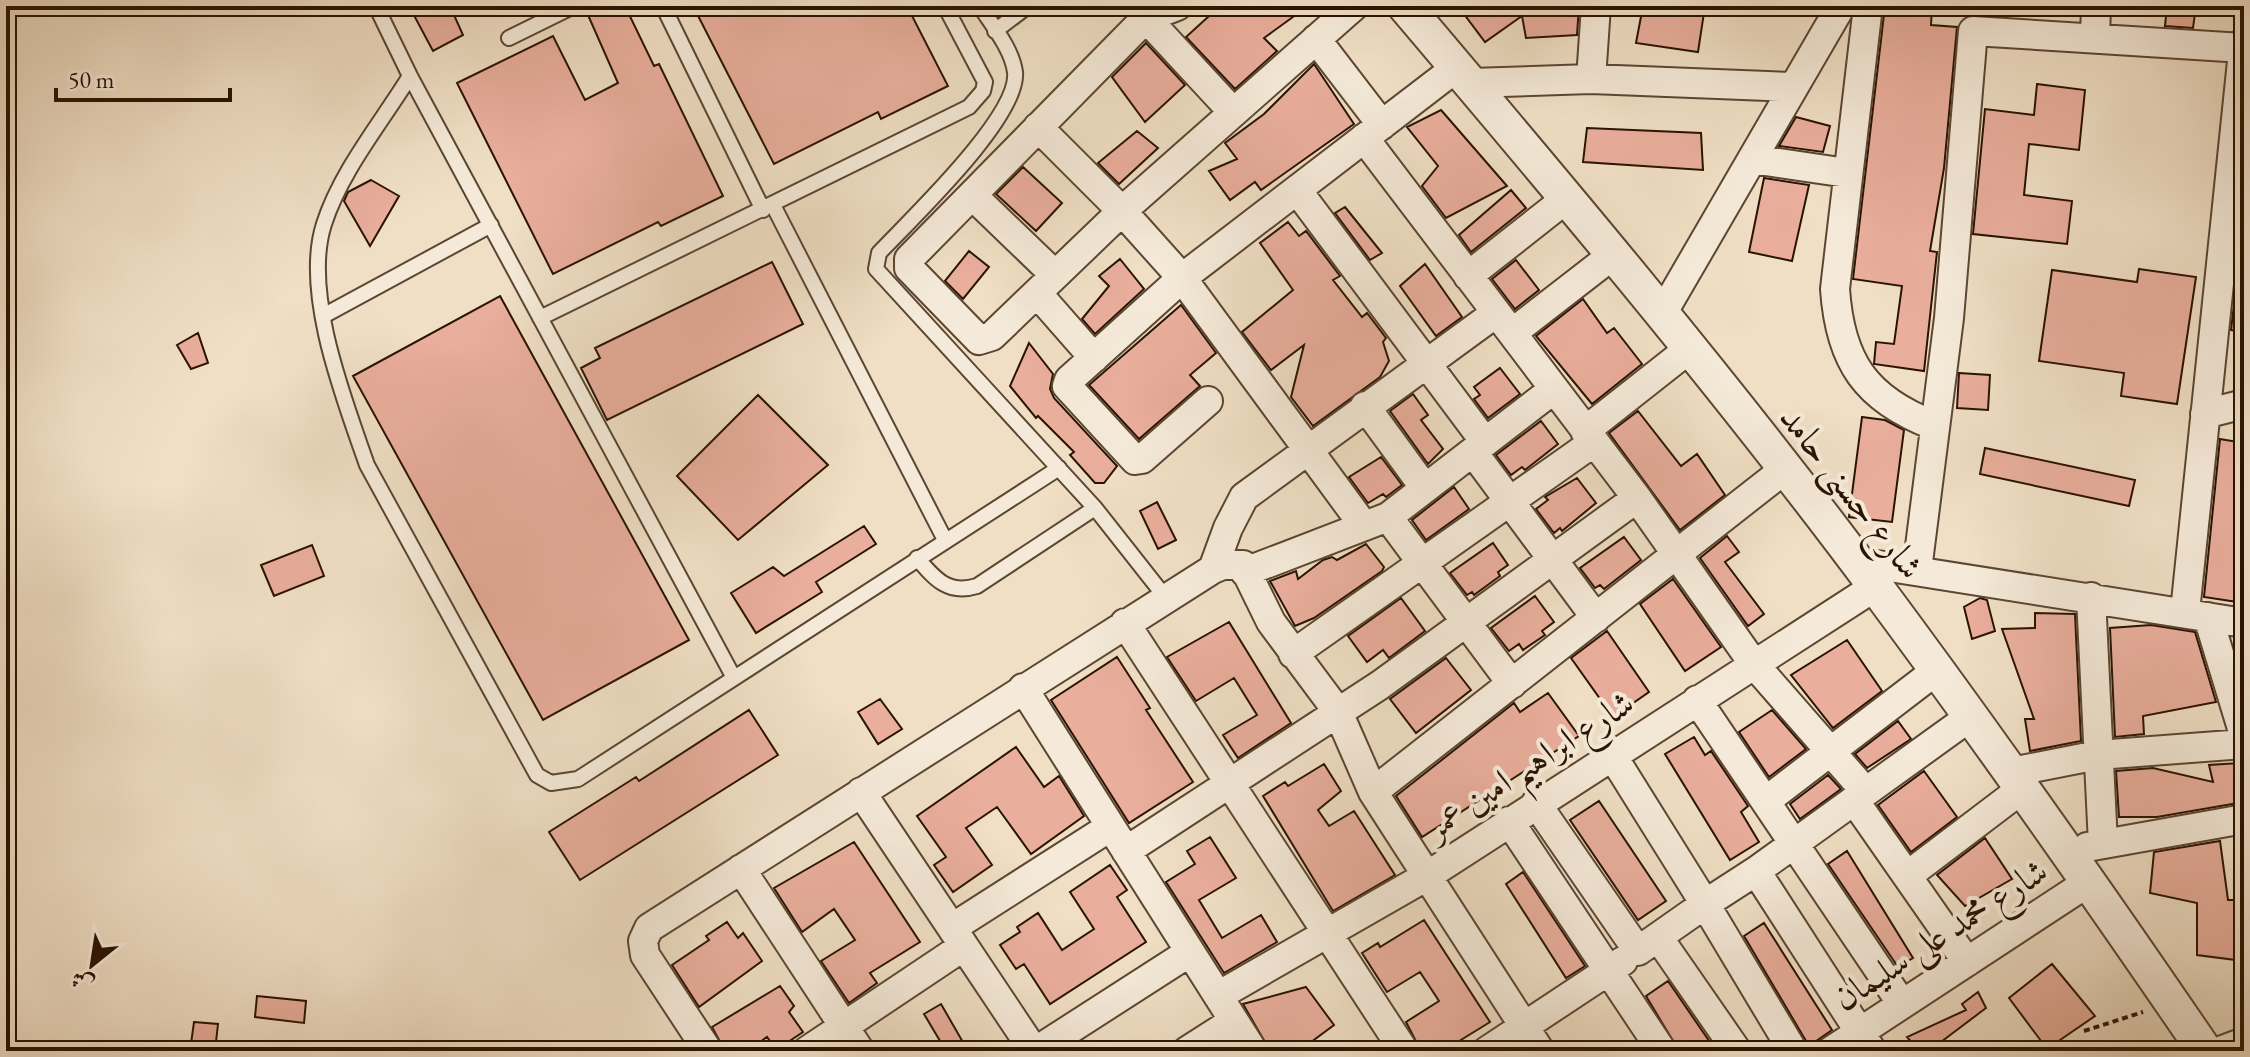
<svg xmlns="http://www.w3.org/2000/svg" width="2250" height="1057" font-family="'EB Garamond',Amiri,serif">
	<rect width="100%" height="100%" fill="#f0dfc5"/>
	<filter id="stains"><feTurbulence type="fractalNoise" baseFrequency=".0025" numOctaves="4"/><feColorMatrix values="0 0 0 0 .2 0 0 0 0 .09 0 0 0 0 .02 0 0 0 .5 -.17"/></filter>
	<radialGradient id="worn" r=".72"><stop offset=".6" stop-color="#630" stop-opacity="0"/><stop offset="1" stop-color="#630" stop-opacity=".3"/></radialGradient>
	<!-- building -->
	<path fill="#e9ae9c" stroke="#291301" stroke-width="2" d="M409 6H450L463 35 433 51Z
		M584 6H625L654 66 659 64 723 196 661 226 658 222 553 274 457 83 553 36 585 100 618 83Z
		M693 6H907L948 86 881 119 878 112 774 164Z
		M1220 6H1308L1264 38 1277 51 1235 89 1186 37Z
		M1458 6H1579L1577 35 1526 38 1522 16 1485 42Z
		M1643 6H1705L1698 52 1636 43Z
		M1885 6H1932L1931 25 1957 27 1944 168 1930 251 1937 252 1924 371 1874 364 1876 342 1894 344 1902 286 1853 279Z
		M2167 6H2196L2193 28 2165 26Z
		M1146 43 1185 85 1145 122 1112 77Z
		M1314 64 1354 124 1261 190 1255 182 1230 200 1209 171 1237 159 1225 143 1264 114Z
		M2037 84 2085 90 2079 150 2029 144 2024 195 2072 201 2067 244 1973 234 1985 109 2034 115Z
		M1441 110 1507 186 1446 218 1422 186 1438 166 1407 127Z
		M1796 117 1830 126 1823 152 1779 146Z
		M1587 128 1701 133 1703 170 1583 162Z
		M1137 131 1158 148 1119 184 1098 163Z
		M1023 167 1062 203 1036 231 996 194Z
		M1764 178 1809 185 1792 261 1749 252Z
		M371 180 399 196 370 246 344 201 348 192Z
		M1511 190 1526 208 1471 252 1459 235Z
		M1345 207 1382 253 1370 260 1335 213Z
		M1288 222 1299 236 1306 231 1340 276 1333 280 1362 317 1367 313 1386 338 1383 342 1389 361 1380 377 1313 426 1291 397 1304 345 1271 370 1242 332 1293 290 1260 243Z
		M969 251 989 267 963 299 945 281Z
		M1120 259 1144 289 1095 334 1082 319 1109 286 1099 276Z
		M1516 260 1539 290 1515 309 1492 279Z
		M772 262 803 324 607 420 581 368 600 358 595 348Z
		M1425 264 1462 317 1436 336 1400 286Z
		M2139 269 2196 277 2177 404 2121 396 2124 373 2039 361 2052 270 2137 282Z
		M2237 279H2244V333L2231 330Z
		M500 296 689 640 543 720 353 376Z
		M1583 299 1607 333 1614 328 1642 364 1592 404 1536 336Z
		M1181 305 1216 353 1190 375 1200 386 1139 439 1089 385Z
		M198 333 208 363 191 369 177 345Z
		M1029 343 1053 374 1050 389 1054 398 1117 466 1104 483H1095L1070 455 1074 452 1038 416 1036 418 1010 386Z
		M1500 368 1520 394 1488 418 1474 399 1480 395 1474 387Z
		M1959 373 1990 375 1988 410 1957 408Z
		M1413 394 1428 415 1421 420 1443 449 1428 464 1390 411Z
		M758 395 828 465 738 540 677 476Z
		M1638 411 1681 466 1697 454 1725 495 1680 530 1609 433Z
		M1862 417 1885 420 1904 430 1892 522 1849 517Z
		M1541 421 1558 444 1525 470 1522 467 1511 475 1496 455Z
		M2220 439 2244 443V603L2204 597Z
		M1985 448 2135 480 2129 506 1980 474Z
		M1381 457 1402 485 1386 497 1383 494 1368 503 1349 477Z
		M1577 478 1596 503 1562 531 1560 528 1554 533 1536 509 1548 500 1545 497Z
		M1454 487 1469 509 1426 540 1412 520Z
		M1157 502 1176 540 1158 549 1140 511Z
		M864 526 876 544 816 582 822 592 756 633 731 593 773 567 784 576Z
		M1727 536 1739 552 1725 562 1764 614 1748 626 1700 558Z
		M1624 537 1641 560 1604 589 1600 585 1595 588 1580 568Z
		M1493 543 1508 565 1498 572 1500 576 1474 595 1472 592 1467 595 1450 573Z
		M1366 544 1384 567 1382 571 1314 618 1295 626 1270 581 1296 571 1298 579 1323 560 1332 557 1337 560Z
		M312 545 324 576 274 596 261 565Z
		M1673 579 1721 647 1685 671 1640 604Z
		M1535 596 1554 622 1542 631 1545 635 1523 650 1519 644 1509 651 1491 628Z
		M1401 598 1425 631 1389 658 1383 650 1367 662 1348 636Z
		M1980 598 1987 600 1995 631 1972 639 1964 607Z
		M2035 613 2075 614 2081 741 2030 751 2025 719H2034L2002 629 2035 628Z
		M1229 622 1291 723 1238 758 1223 735 1257 715 1234 678 1196 701 1167 657Z
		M2151 625 2195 632 2216 702 2143 716 2144 734 2115 737 2110 628Z
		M1607 631 1649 692 1613 717 1571 658Z
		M1847 640 1882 691 1833 728 1791 675Z
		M1117 657 1150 708 1146 710 1193 782 1129 823 1051 700Z
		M1446 658 1471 690 1416 733 1390 699Z
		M1548 693 1579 736 1422 837 1396 796 1514 703 1520 712Z
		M880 699 902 729 878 744 858 712Z
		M749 710 778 755 580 880 549 832 636 777 639 781Z
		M1772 710 1806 749 1769 777 1739 732Z
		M1898 721 1911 739 1867 768 1855 754Z
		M1694 737 1705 755 1711 751 1748 806 1741 812 1759 842 1730 860 1665 754Z
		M1016 747 1044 787 1059 776 1084 816 1031 854 997 807 966 828 992 865 953 892 934 865 946 857 917 816Z
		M2239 763 2244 802 2157 817H2119L2116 771 2153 768 2213 782 2209 765Z
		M1324 764 1341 791 1318 810 1329 826 1354 811 1395 875 1333 911 1263 796 1285 782 1288 786Z
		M1924 771 1957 817 1911 852 1878 805Z
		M1828 775 1841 789 1800 819 1790 804Z
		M1599 801 1666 901 1638 920 1570 820Z
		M1210 837 1236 878 1199 900 1222 938 1261 915 1277 942 1224 973 1166 882 1195 864 1187 851Z
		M1985 838 2012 879 1965 906 1937 875Z
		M2220 841 2228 900H2244V961L2197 955V903L2150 893 2154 852Z
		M854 842 920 942 870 973 877 983 849 1003 821 961 855 940 834 909 802 932 774 888Z
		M1847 851 1913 958 1898 967 1828 864Z
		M1110 865 1127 890 1117 897 1146 942 1050 1004 1024 964 1016 969 1000 945 1020 932 1017 927 1038 913 1062 950 1094 929 1070 892Z
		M1523 872 1585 966 1566 978 1506 884Z
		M1424 920 1490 1022 1443 1051H1421L1406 1022 1439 1001 1420 972 1387 992 1362 953 1378 943 1380 947Z
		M727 922 738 938 743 933 762 961 699 1007 672 965 709 940 706 936Z
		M1764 923 1832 1030 1809 1046 1744 936Z
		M2052 964 2095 1016 2047 1049 2009 998Z
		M1668 981 1716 1051H1679L1646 996Z
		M780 986 794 1006 789 1012 803 1032 776 1050 767 1037 747 1051H725L712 1027Z
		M1306 987 1334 1025 1299 1051H1270L1243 1004Z
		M1978 992 1986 1008 1929 1051H1919L1907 1037 1966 1010 1962 1004Z
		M257 996 306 1001 304 1023 255 1017Z
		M941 1004 968 1051H946L924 1014Z
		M194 1022 218 1024 215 1051H190Z"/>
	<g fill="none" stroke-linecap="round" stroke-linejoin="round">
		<!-- service casing -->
		<g stroke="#5b4632" stroke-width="18">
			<path id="service" d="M376 6 410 76 734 678
				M663 6 763 210
				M980 6C992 25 1012 49 1015 72 1020 116 911 219 879 253L876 269 1095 508 1166 598
				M995 31 1028 6
				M509 38 574 6
				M410 76C381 123 341 171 324 224 302 292 344 399 367 465L537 775 551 783 578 779 1059 468
				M773 205 945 540
				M323 316 491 225
				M540 318 969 107 983 91 985 82 945 6
				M917 558C935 579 948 595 977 586L1095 508"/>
		</g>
		<!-- minor casing -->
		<g stroke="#5b4632" stroke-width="32">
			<path id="minor" d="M1177 6 1146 18 909 259V268L979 340 992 336 1122 211 1354 6
				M1868 6 1835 289C1840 362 1866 399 1933 425
				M1146 18 1233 112
				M2095 37 2096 6
				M1316 39 1382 125
				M1591 79 1596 6
				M1471 83 1591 79 1792 87
				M1038 127 1122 211 1182 278 1364 526
				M1364 138 1637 498 1753 663 1865 791
				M1752 159 1847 173
				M1297 190 1485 442
				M973 196 1055 275
				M1468 276 1567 198
				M1037 293 1094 358
				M1662 314 1841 6
				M1512 333 1614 254
				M1208 401 1142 459 1135 460 1067 386 1069 380 1182 278 1457 67
				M1365 406 1424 487
				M2205 414 2244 404
				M1585 431 1689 349
				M1473 452 1596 618
				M1388 517 1512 684
				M1858 562 2244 623
				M1213 569 1228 528 1244 497 1496 313
				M1917 570 1949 318 1973 31 2243 48
				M1245 572 1388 517 1554 389
				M2091 597 2103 844
				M2185 612 2244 42
				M2208 617 2244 735
				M1125 623 1404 1051
				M1293 654 1594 442
				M1023 688 1253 1051
				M1697 700 1902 1004
				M1612 755 1705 904 1756 871 1872 1051
				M2011 772 2098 755 2244 744
				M861 792 1034 1051
				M1373 792 1785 469
				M1767 800 1937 670
				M1854 800 1967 962
				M1536 803 1638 951 1658 937 1737 1051
				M1509 821 1662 1051
				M2087 847 2244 819
				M1126 851 1380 685 1637 498
				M741 869 860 1051
				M1756 871 1971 716
				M1907 876 2023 788
				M952 928 1110 827
				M1658 937 1705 904 1793 1051
				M1218 996 1427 876 1876 586
				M708 1051 645 955 643 941 649 928 1213 569 1223 565H1243L1271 622 1338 712 1373 792 1540 1051
				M807 1051 964 946
				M1036 1051 1190 952
				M1187 1051 1234 1021
				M1487 1051 1623 961
				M1831 1051 2090 881
				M2220 1051 2244 1042"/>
		</g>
		<!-- tertiary casing -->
		<g stroke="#5b4632" stroke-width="38">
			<path id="tertiary" d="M1405 6C1566 196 1727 387 1876 587 1989 739 2098 894 2205 1051"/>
		</g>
		<!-- path -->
		<path stroke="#291301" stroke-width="4" stroke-dasharray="6 4" stroke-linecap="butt" d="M2084 1031 2143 1012"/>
		<!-- service -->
		<use href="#service" stroke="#f5ead9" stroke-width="14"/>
		<!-- minor -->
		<use href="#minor" stroke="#f5ead9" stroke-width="28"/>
		<!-- tertiary -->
		<use href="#tertiary" stroke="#f5ead9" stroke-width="34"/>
	</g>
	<g text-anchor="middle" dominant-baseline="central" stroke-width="8" stroke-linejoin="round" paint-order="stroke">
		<!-- street labels -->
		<g font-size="36" fill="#291301" stroke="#f5ead9">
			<text transform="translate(1852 492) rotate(52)">شارع حسنى حامد</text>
			<text transform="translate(1529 764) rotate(-33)">شارع ابراهيم امين عمر</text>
			<text transform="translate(1940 934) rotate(-33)">شارع محمد على سليمان</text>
		</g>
	</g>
	<!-- margin -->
	<rect width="2250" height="1057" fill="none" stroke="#f0dfc5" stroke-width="32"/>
	<rect x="8" y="8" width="2234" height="1041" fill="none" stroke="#291301" stroke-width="4"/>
	<rect x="16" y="16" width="2218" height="1025" fill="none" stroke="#291301" stroke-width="2"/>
	<!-- north arrow -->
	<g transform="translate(92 965) rotate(210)" stroke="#f5ead9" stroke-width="6" paint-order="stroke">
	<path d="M0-6L14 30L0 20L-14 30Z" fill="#291301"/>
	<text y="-12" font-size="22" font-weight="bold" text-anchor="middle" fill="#291301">ش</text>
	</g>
	<!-- scale -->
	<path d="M56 88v12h174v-12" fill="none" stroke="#291301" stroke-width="4"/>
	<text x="68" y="88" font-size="24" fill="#291301" stroke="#f5ead9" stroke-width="6" paint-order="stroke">50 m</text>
	<rect width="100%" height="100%" filter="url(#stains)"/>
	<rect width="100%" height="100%" fill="url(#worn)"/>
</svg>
